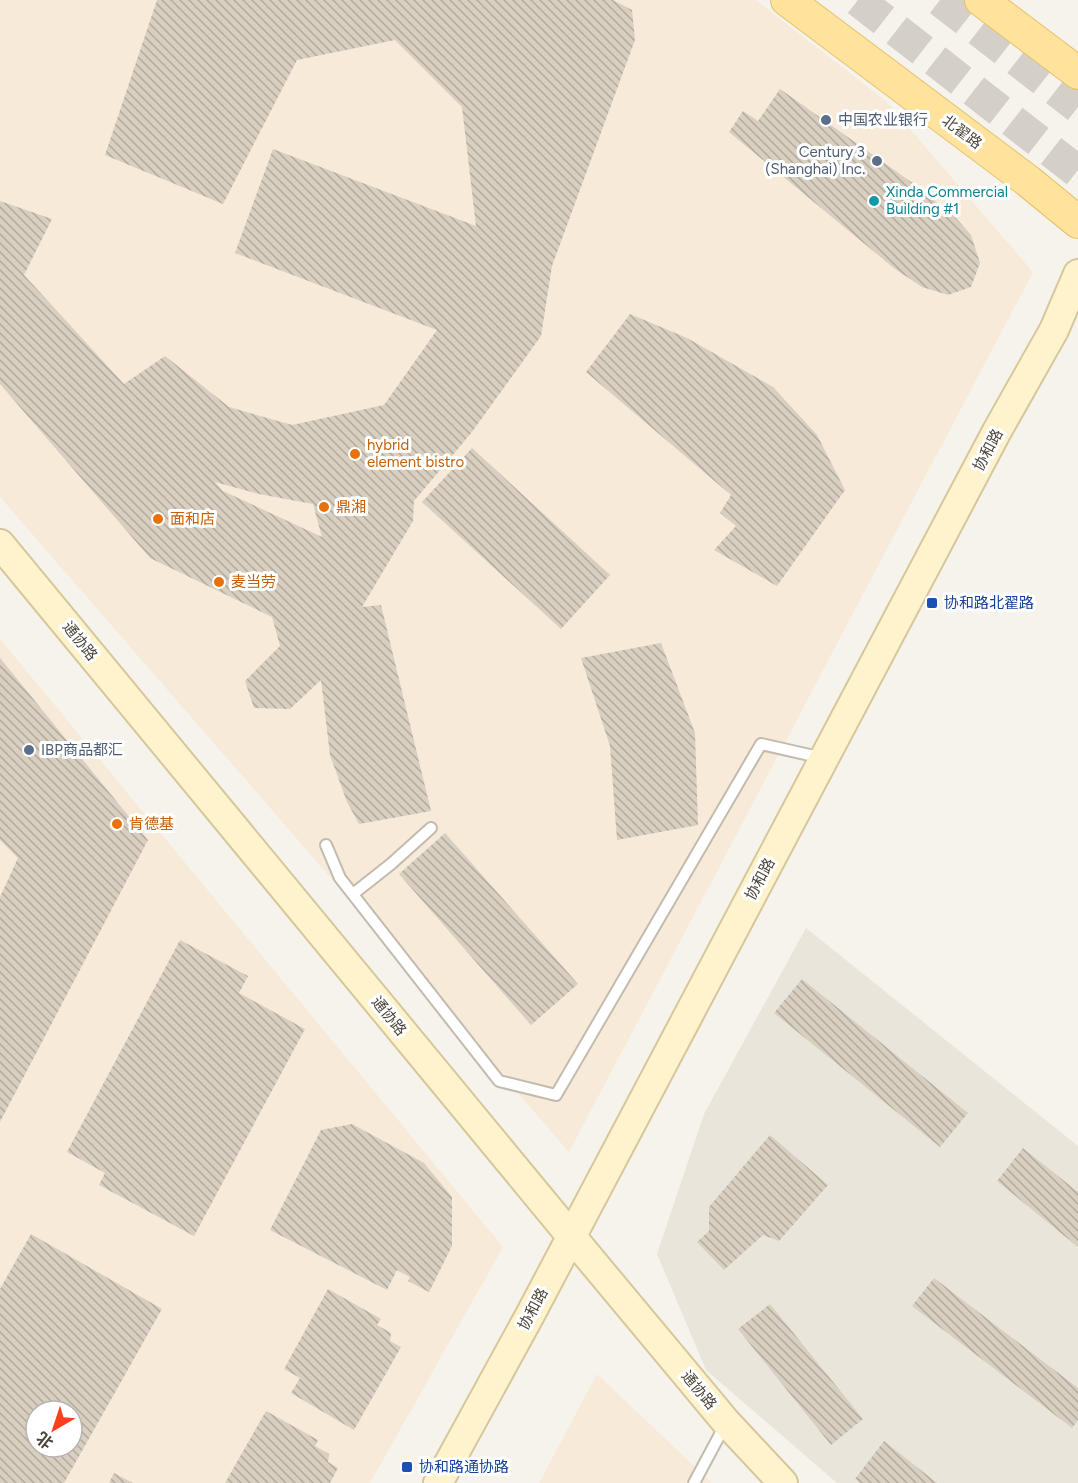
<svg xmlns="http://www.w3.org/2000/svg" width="1078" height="1483" font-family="Figtree,'Noto Sans SC',sans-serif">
	<defs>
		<pattern id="building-back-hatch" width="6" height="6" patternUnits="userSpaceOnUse" patternTransform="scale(1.5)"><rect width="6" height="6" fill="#d8cfc1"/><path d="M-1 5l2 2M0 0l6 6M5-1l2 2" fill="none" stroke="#b1aa9e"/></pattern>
	</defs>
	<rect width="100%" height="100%" fill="#f6f3ec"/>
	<!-- residential -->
	<path fill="#eae5da" d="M806 928 1078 1146V1483H837L706 1370 657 1254 704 1114Z"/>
	<!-- commercial -->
	<path fill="#f7ead8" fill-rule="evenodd" d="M0 0H756L887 102 1033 272 569 1152 0 497Z
		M0 639 503 1247 370 1483H0ZM36 1411H72V1447H36Z
		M597 1374 712 1483H539Z"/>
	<!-- building -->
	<path fill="url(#building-back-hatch)" fill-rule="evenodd" d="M157 0H613L632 10 635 40 552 266 541 336 472 432 414 501 413 521 362 607 381 605 431 811 359 824 347 802 330 755 321 680 290 709 254 708 245 681 280 646 272 617 150 558 0 384V201L52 219 24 275 124 384 165 356 229 407 292 425 384 405 437 330 235 253 273 149 476 226 462 107 395 40 297 60 223 204 105 155ZM215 482 259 494 313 504 322 537 223 491Z
		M780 89 914 184 956 218 971 235 980 263 971 287 948 295 922 287 895 269 729 132 743 111 758 121Z
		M630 314 687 338 773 387 817 435 845 490 777 586 714 550 736 526 720 513 731 495 586 372Z
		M472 448 610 575 561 629 422 502Z
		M661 643 695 733 698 825 617 840 610 746 581 658Z
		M0 658 148 840 0 1122V897L18 858 0 840Z
		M445 833 578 984 531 1025 399 874Z
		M180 940 248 976 239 993 305 1029 194 1236 99 1185 105 1173 67 1152Z
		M802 979 968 1113 940 1147 774 1013Z
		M352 1124 424 1163 452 1197V1246L429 1292 408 1281 410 1277 397 1270 387 1290 270 1230 321 1130Z
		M770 1135 828 1185 779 1241 763 1235 724 1270 697 1242 709 1231V1207Z
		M1023 1148 1078 1192V1247L997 1181Z
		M31 1234 162 1309 64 1483H0V1289ZM36 1411H72V1447H36Z
		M934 1278 1078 1388V1420L1072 1428 912 1306Z
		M328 1289 381 1319 377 1325 391 1333 390 1341 401 1347 354 1430 291 1393 300 1378 284 1369Z
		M770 1304 863 1419 831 1445 738 1329Z
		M266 1411 318 1440 315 1446 329 1454 328 1462 338 1468 330 1483H225Z
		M884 1441 937 1483H860L855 1479Z
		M114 1473 133 1483H109Z"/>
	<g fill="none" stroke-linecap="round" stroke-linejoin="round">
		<!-- highway-tunnel -->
		<path stroke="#d4d0c8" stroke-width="33" stroke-dasharray="33 16" stroke-linecap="butt" d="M858 0 1078 172
			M940 0 1078 107"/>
		<!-- lane casing -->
		<g stroke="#c2bbae" stroke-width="14">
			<path id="lane" d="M326 845 340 878 499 1081 556 1095 761 744 823 758
				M353 894 391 864 431 828
				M694 1483 725 1425"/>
		</g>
		<!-- secondary casing -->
		<g stroke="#d6c79b" stroke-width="32">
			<path id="secondary" d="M0 544 571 1236 726 1422 783 1483
				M438 1483 530 1315 997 431 1054 330 1078 274"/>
		</g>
		<!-- primary casing -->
		<g stroke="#e6c16a" stroke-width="34">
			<path id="primary" d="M787 0 1028 181 1078 222
				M981 0 1078 73"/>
		</g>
		<!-- lane -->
		<use href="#lane" stroke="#fff" stroke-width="10"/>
		<!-- secondary -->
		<use href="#secondary" stroke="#fff3cd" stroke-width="28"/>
		<!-- primary -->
		<use href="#primary" stroke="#ffe39c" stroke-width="32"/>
	</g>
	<!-- markers -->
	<g fill="#5c6f8a" stroke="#fff" stroke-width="2">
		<circle cx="826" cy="120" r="6"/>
		<circle cx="877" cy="161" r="6"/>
		<circle cx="29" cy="750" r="6"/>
	</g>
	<circle fill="#0f9aa8" stroke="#fff" stroke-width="2" cx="874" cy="201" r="6"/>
	<g fill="#e8710a" stroke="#fff" stroke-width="2">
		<circle cx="355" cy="454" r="6"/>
		<circle cx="324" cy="507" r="6"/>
		<circle cx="158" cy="519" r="6"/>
		<circle cx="219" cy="582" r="6"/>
		<circle cx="117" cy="824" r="6"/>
	</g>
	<g fill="#1a4fb4" stroke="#fff" stroke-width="2">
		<rect x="926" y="597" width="12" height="12" rx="3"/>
		<rect x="401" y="1461" width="12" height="12" rx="3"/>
	</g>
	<g text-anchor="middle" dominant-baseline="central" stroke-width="6" stroke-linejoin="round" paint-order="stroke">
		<!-- service labels -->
		<g font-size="15" fill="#4e5e75" stroke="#fff" text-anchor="start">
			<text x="838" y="120">中国农业银行</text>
			<text x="865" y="152" text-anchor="end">Century 3<tspan x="865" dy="17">(Shanghai) Inc.</tspan></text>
			<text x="41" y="750">IBP商品都汇</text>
		</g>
		<!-- street labels -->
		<g font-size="15" fill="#4b4439" stroke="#fff">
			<text transform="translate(962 132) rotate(37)">北翟路</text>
			<text transform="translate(988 450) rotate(-62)">协和路</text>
			<text transform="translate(80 641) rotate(51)">通协路</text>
			<text transform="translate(760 879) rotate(-62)">协和路</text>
			<text transform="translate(389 1016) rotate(51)">通协路</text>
			<text transform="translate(533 1309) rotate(-62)">协和路</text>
			<text transform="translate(699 1390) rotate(50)">通协路</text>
		</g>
		<!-- culture labels -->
		<g font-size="15" fill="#0d838f" stroke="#fff" text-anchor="start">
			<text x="886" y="192">Xinda Commercial<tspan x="886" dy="17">Building #1</tspan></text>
		</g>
		<!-- food labels -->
		<g font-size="15" fill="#c56008" stroke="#fff" text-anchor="start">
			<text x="367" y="445">hybrid<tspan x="367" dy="17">element bistro</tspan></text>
			<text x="336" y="507">鼎湘</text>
			<text x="170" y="519">面和店</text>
			<text x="231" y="582">麦当劳</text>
			<text x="129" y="824">肯德基</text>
		</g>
		<!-- transit labels -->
		<g font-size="15" fill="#164399" stroke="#fff" text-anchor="start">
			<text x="944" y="603">协和路北翟路</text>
			<text x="419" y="1467">协和路通协路</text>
		</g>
	</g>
	<!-- north arrow -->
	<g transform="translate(54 1429) rotate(219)"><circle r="28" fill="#ffffff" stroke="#b7b4b0" stroke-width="1.5"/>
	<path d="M0-4.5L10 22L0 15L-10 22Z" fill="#fc3f1d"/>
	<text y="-9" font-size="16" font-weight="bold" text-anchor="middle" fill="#4b4439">北</text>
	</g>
</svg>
